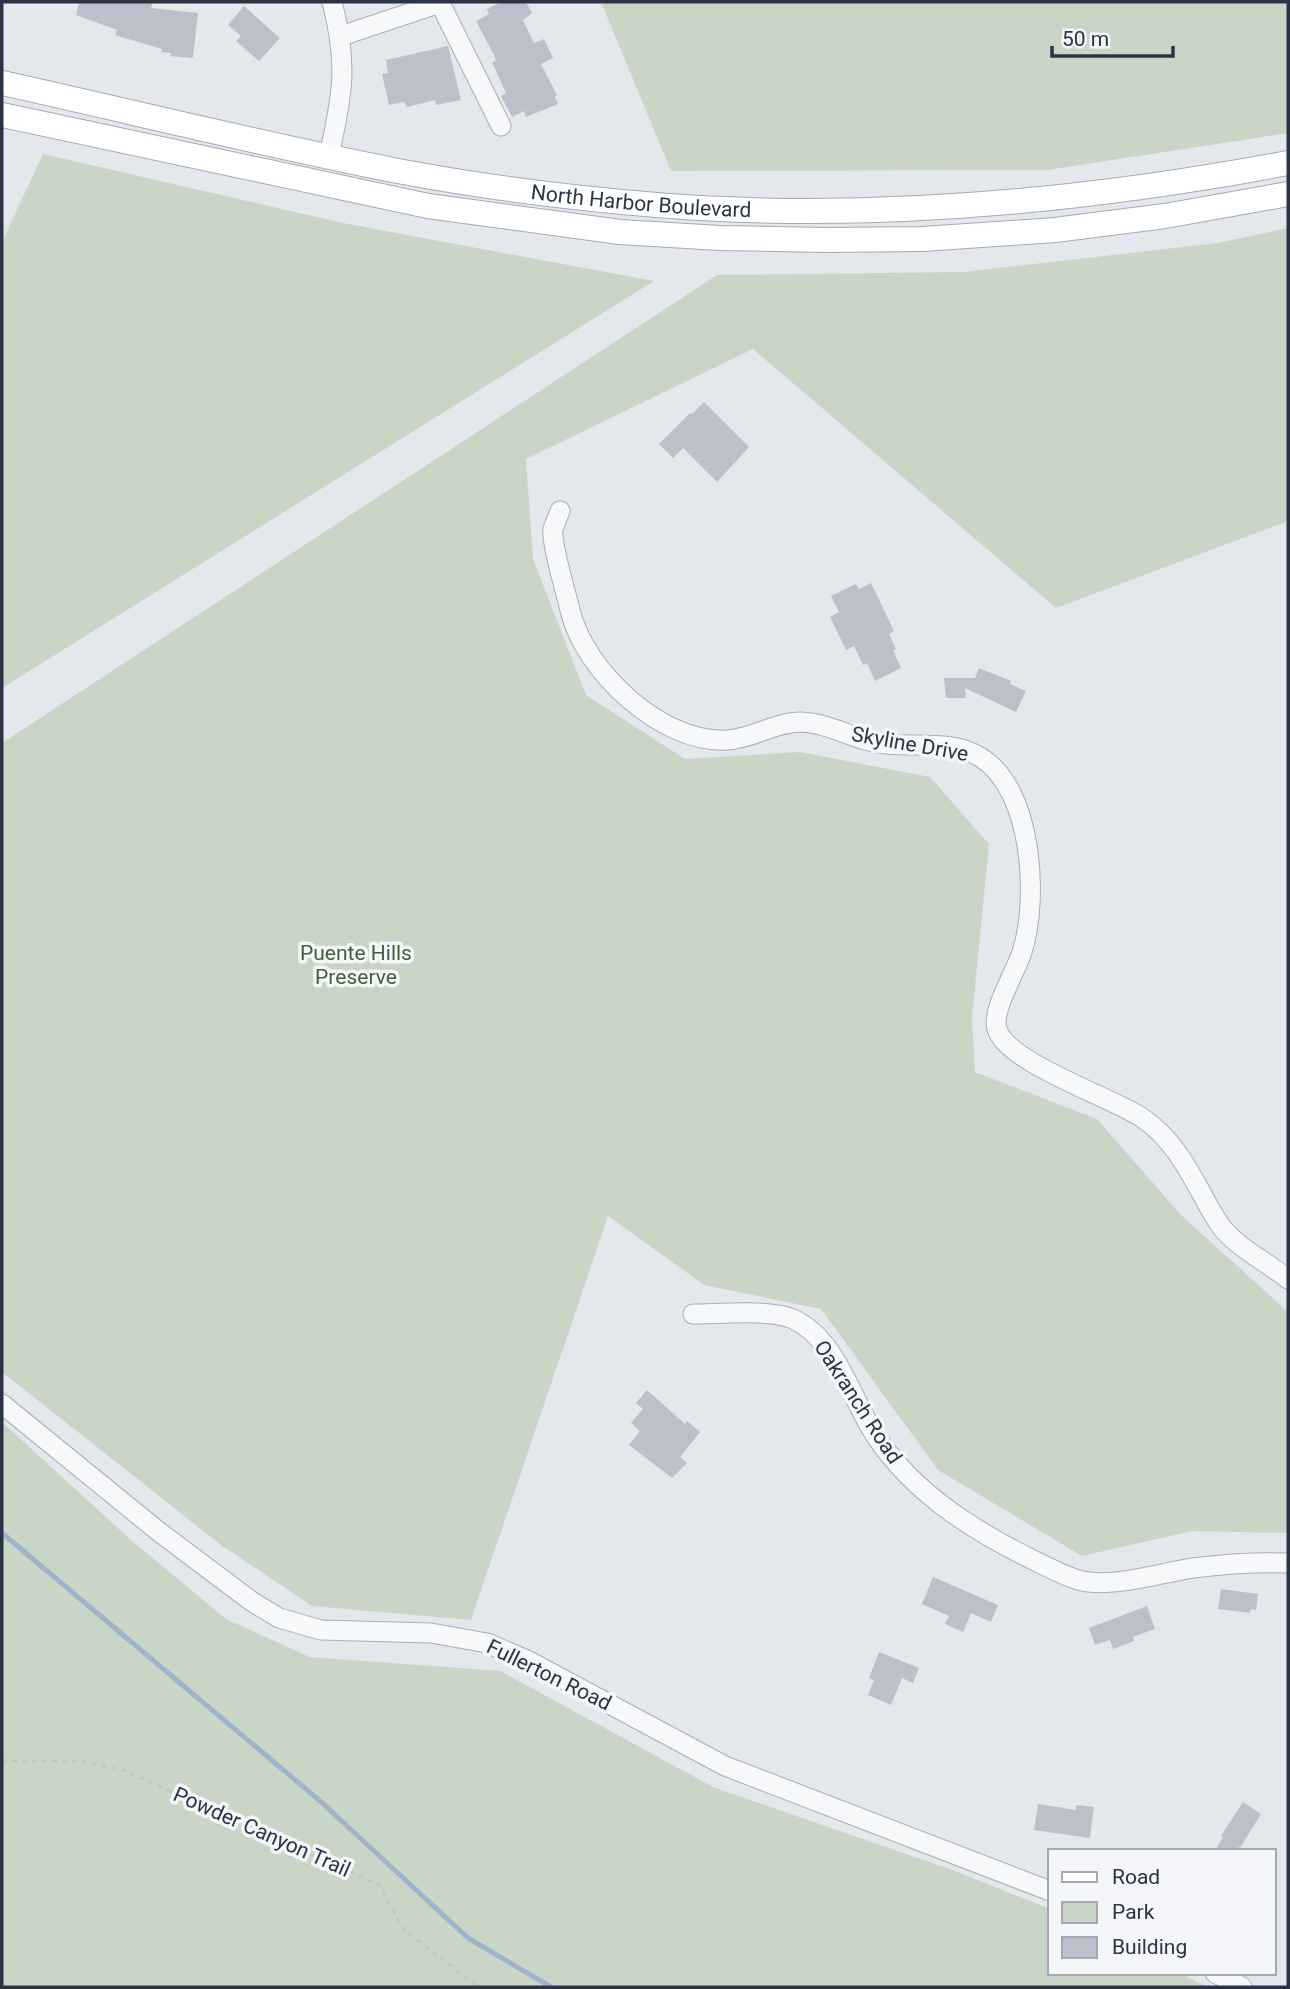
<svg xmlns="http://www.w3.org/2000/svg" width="1290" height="1989" font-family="Roboto,sans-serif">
	<rect width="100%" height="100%" fill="#e4e7ec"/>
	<!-- green -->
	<path fill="#c9d6c5" d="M601 2H1288V133L1047 170 671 171Z
		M43 154 343 223 654 281 2 688V242Z
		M1288 228V521L1056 608 753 349 526 459 533 559 586 695 685 759 800 752 930 777 989 844 972 1018 975 1072 1097 1119 1181 1215 1288 1312V1533L1192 1531 1082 1556 938 1470 821 1309 704 1285 608 1216 471 1620 312 1606 221 1545 2 1372V743L717 275 964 272 1218 243Z
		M2 1422 131 1540 226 1619 310 1657 500 1671 713 1787 955 1871 1050 1909V1973H1179L1207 1987H2Z"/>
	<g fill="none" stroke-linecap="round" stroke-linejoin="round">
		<!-- stream -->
		<path stroke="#9fb4cc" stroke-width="5" d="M2 1533 319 1800 468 1938 551 1987"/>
	</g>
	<!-- building -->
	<path fill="#bbc0ca" d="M79 2H153L151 8 198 13 193 57 192 58 170 56 171 53 161 52 162 49 115 35 117 30 76 15Z
		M501 2H526L532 13 523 20 534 43 544 39 553 58 541 64 557 95 555 97 558 104 526 117 524 111 512 117 501 96 506 93 492 62 496 61 494 55 476 21 489 14 487 9Z
		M244 6 280 38 259 61 236 41 241 36 228 25Z
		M448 46 461 100 436 105 435 100 407 107 404 102 389 105 382 74 388 73 386 60Z
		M704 402 749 447 717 482 683 448 673 458 659 444 690 413 692 414Z
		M871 583 894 631 889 634 896 649 893 650 901 668 875 681 867 663 863 665 854 646 846 650 830 617 839 612 831 596 856 584 859 589Z
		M979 668 1011 681 1010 684 1026 691 1016 712 965 688 966 698H946L944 678H975Z
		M647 1390 685 1424 687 1421 700 1432 680 1457 687 1463 672 1478 629 1445 640 1431 631 1423 643 1409 636 1403Z
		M933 1577 998 1605 991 1622 971 1613 963 1632 945 1624 949 1616 922 1604Z
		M1221 1589 1258 1594 1256 1610 1251 1609 1250 1613 1218 1609Z
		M1147 1606 1155 1629 1133 1637 1134 1641 1113 1649 1110 1640 1095 1645 1089 1628Z
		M879 1652 919 1668 913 1683 902 1678 891 1705 868 1695 874 1680 869 1678Z
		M1243 1802 1261 1814 1240 1848 1238 1847 1235 1851H1215L1223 1837 1221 1836Z
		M1038 1804 1076 1810V1805L1094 1807 1090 1838 1034 1830Z"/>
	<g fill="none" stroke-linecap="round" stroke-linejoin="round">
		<!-- minor casing -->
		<g stroke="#a9aeb7" stroke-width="21">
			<path id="minor" d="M341 36 440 3 501 126
				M329 155C343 94 348 63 332 2
				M560 511C558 517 555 523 553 529 551 543 566 593 570 610 584 671 662 744 727 740 752 739 775 722 801 722 831 723 857 742 887 744 918 747 952 740 980 757 1033 789 1039 899 1022 952 1016 972 991 1010 997 1029 1006 1062 1110 1097 1141 1117 1171 1137 1186 1165 1203 1196 1209 1207 1215 1219 1223 1229 1240 1249 1268 1263 1288 1279
				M693 1314C719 1314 771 1309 793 1319 838 1340 851 1400 877 1438 914 1492 968 1527 1025 1556 1042 1564 1059 1574 1078 1580 1111 1589 1159 1573 1193 1568 1224 1564 1257 1562 1288 1563
				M2 1404 158 1531 251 1601 279 1618 321 1630 431 1633 487 1643 529 1661 725 1766 1050 1891
				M1215 1973 1242 1987"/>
		</g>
		<!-- major casing -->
		<g stroke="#a3abb8" stroke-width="26">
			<g id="major">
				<path id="s1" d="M2 83C133 112 265 145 398 171 483 187 571 198 657 205 868 222 1080 202 1288 163"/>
				<path d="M2 115 428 206 620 232 720 238 827 240 923 239 1055 230 1165 216 1288 194"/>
			</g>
		</g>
		<!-- path -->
		<path stroke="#c2c5cb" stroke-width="2.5" stroke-dasharray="5 5" stroke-linecap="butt" d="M2 1761H81L123 1770 379 1885 404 1930 479 1987"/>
		<!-- minor -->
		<use href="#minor" stroke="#f7f8fa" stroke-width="19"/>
		<!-- major -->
		<use href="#major" stroke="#fff" stroke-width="24"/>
	</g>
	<g text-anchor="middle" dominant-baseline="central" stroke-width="7" stroke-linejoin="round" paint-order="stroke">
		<!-- street labels -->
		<g font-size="21" fill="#2b3445" stroke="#f4f6f9">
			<text stroke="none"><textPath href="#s1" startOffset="651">North Harbor Boulevard</textPath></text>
			<text transform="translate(910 744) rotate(10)">Skyline Drive</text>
			<text transform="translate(858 1402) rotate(57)">Oakranch Road</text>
			<text transform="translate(549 1675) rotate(26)">Fullerton Road</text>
			<text transform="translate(262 1832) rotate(24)">Powder Canyon Trail</text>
		</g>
		<!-- park labels -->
		<g font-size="21" fill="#3f6138" stroke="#f4f6f9">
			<text x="356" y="953">Puente Hills<tspan x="356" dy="24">Preserve</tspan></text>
		</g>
	</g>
	<!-- border -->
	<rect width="1290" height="1989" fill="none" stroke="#2b3445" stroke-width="7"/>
	<!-- legend -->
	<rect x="1048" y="1849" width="228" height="126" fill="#f4f6f9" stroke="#a4a8b1" stroke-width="2"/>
	<rect x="1062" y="1872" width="35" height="10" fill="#ffffff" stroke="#a4a8b1" stroke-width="2"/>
	<text x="1112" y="1884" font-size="21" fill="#2b3445">Road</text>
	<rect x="1062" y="1902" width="35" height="21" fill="#c9d6c5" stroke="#a4a8b1" stroke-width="2"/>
	<text x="1112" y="1919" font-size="21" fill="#2b3445">Park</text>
	<rect x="1062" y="1937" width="35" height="21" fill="#bbc0ca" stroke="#a4a8b1" stroke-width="2"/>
	<text x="1112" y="1954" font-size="21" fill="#2b3445">Building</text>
	<!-- scale -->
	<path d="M1052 46v10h121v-10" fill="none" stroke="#2b3445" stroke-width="3.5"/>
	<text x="1062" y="46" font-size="21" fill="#2b3445" stroke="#f4f6f9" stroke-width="5" paint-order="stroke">50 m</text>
</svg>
